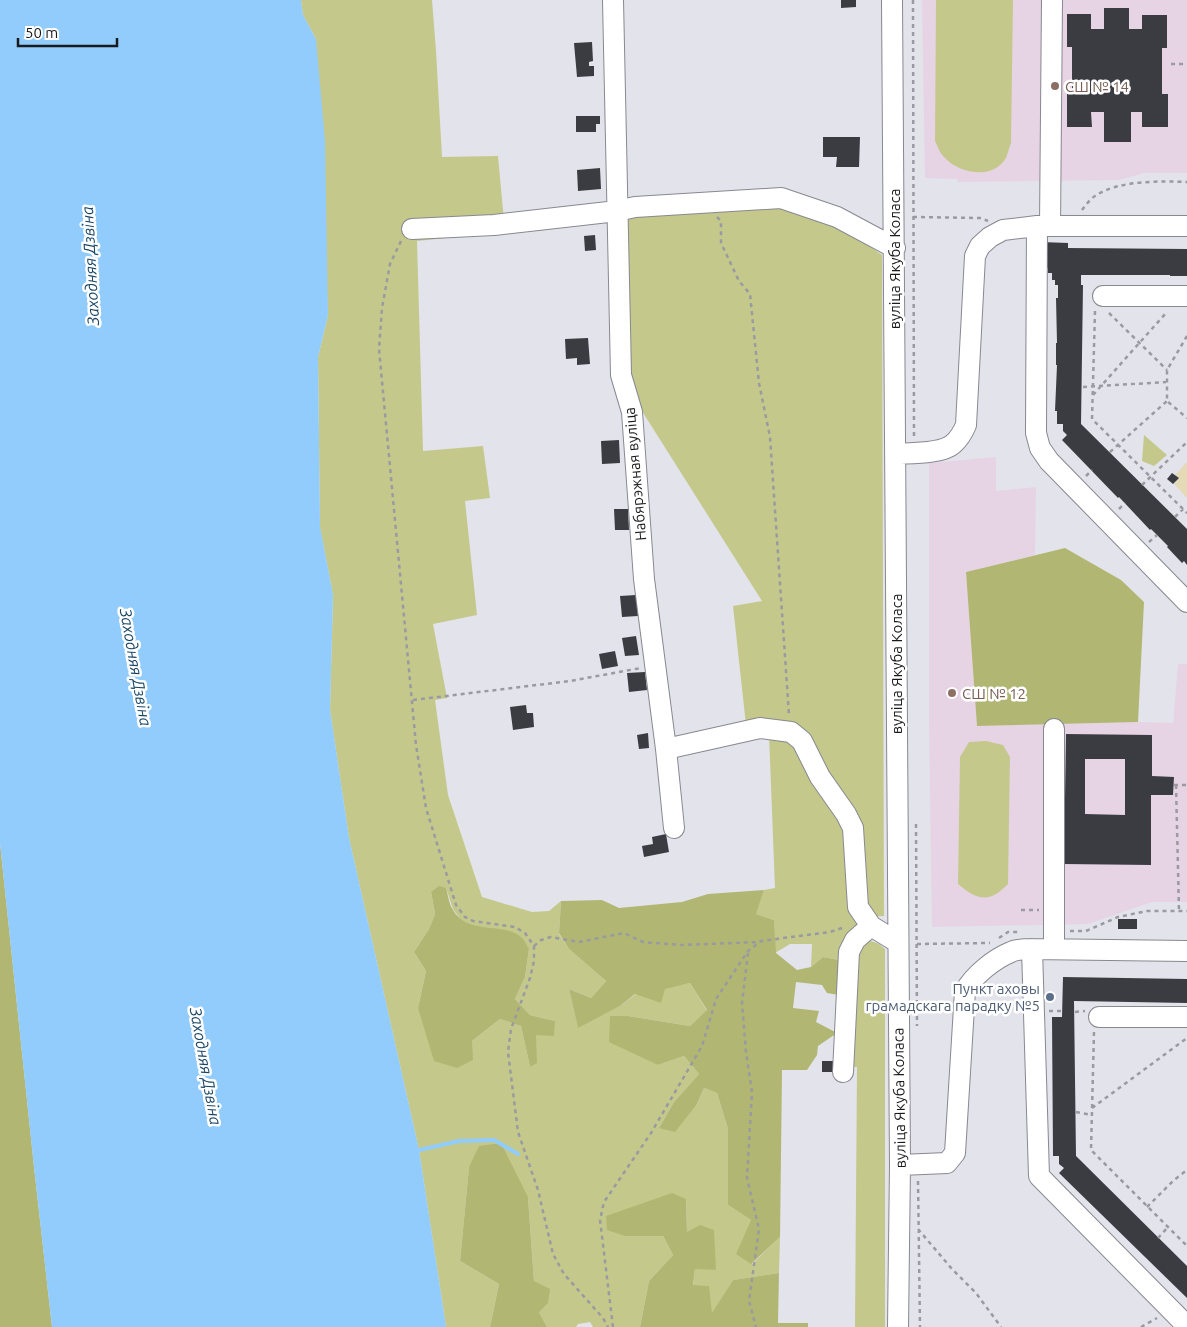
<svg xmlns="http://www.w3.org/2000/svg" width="1187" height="1327" font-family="Ubuntu,sans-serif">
	<rect width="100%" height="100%" fill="#e3e3eb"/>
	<!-- education -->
	<path fill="#e6d4e4" d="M922 0H1187V173H1144L1119 180 958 182 957 179 925 178Z
		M996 457V491L1036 487 1035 555 966 572 977 726 1138 722 1173 723 1178 664H1187V902H1152L1088 924 932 927 929 728V463Z"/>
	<!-- green -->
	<path fill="#c4c98b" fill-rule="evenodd" d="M301 0H432L436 51 442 157 498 156 505 232 417 241 423 451 483 446 490 498 465 501 477 615 433 624 447 698 435 700 448 795 482 897 532 912 549 911 561 901 559 934 569 949 606 981 591 998 569 989 578 1027 620 1006 636 994 690 983 707 1011 690 1026 628 1016H610L658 1065 684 1056 699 1074 674 1102 659 1128 697 1104 704 1088 717 1093 728 1129V1205L751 1220 752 1264 780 1237 779 1273 733 1280 712 1314 693 1286 695 1269H716L687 1233 686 1199 625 1236H663L673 1255 649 1281 640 1327H593L590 1322 578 1324 576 1327H547L539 1312 534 1281 528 1197 469 1167 460 1261 499 1284 490 1327H446L419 1150 349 838 330 710 333 595 320 528 318 357 328 315 316 39 303 15ZM446 888 453 909 461 920 473 926 512 932 529 949 525 977 515 999 530 1015 555 1021 536 1035 530 1067 521 1026 500 1019 472 1041 418 1008 426 971 414 952 429 929 435 914 431 892Z
		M936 0H1013L1011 143C1009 148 1008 153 1006 158 993 180 960 174 945 158 940 154 938 147 935 141Z
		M771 205 836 223 882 255 884 916 856 917 862 926 839 960 823 957 811 967 812 944H790L775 953 774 920 755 914 764 890 775 888 769 734H747L733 606 762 601 635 400 626 367 625 227 629 218 638 214Z
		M1144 435 1167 455 1154 466 1142 461Z
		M986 741 1003 745 1010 757 1008 884C989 904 977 900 958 884L960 757 969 742Z
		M871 941 879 944 885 949V1327H855L857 1067H852L854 959 862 944Z"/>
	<!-- forest -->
	<path fill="#b1b772" d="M1065 548 1121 580 1144 602 1138 722 977 726 966 572Z
		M0 843 34 1167 52 1327H0Z
		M439 886 446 888C448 895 449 904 453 910 469 937 505 920 523 939 525 941 527 946 529 949L525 977 515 999 530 1015 555 1021 554 1036 536 1035 537 1063 530 1067 521 1026 500 1019 472 1041 473 1060 457 1068 434 1061 418 1008 426 971 414 952 429 929 435 914 431 892Z
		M764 890 756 914 774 920 776 953 797 970 811 967 823 957 839 960V995L827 993 822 985 796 982 793 1008 819 1011 816 1022 837 1033 818 1046 817 1055 807 1070H782L780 1237 751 1264 736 1254 751 1220 728 1205V1129L717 1093 704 1088 697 1104 675 1132 659 1128 674 1102 699 1074 684 1056 658 1065 609 1042 610 1016H628L690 1026 707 1010 690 983 665 989 661 1003 635 994 620 1006 578 1028 569 989 591 998 606 981 569 949 559 933 561 901 602 900 619 908 682 902 708 894Z
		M501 1143 528 1197 534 1281 550 1289 548 1303 539 1312 547 1327H490L499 1284 460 1261 469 1167 479 1146Z
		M672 1193 686 1199 687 1232 700 1225 714 1230 716 1270 695 1269 693 1285 709 1286 712 1313 733 1280 779 1273 778 1323H808V1327H640L649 1281 673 1255 663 1236H625L607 1230 606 1216Z"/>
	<!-- sand -->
	<path fill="#e4dbb6" d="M1187 462V498L1174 484 1179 478 1175 475Z"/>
	<!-- water -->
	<path fill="#91ccfc" d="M0 0H301L303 15 316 39 325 141 328 315 318 357 320 527 333 595 330 710 349 838 419 1150 446 1327H52L34 1167 0 843Z"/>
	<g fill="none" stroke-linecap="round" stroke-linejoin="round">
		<!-- stream -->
		<path stroke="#91ccfc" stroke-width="4" d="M415 1151 459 1141 494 1140 518 1154"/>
	</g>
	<!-- building -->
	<path fill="#3b3c42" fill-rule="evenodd" d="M841 0H856V7L841 8Z
		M1104 8H1129V29H1142V15H1167V48H1162V94H1168V127H1142V112H1131V142H1104V112H1091L1092 127H1067V94H1072V47H1067V14H1091V29H1104Z
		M592 42 593 61 589 62V66H594V76L577 77 574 43Z
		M576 116H600V124H596V132H576Z
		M823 137H860L859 167H836L837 157H823Z
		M600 168 601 189 578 191 577 170Z
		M595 235 596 250 585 251 584 236Z
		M1041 242 1068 243V248L1187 249V276H1170V275H1081V285H1083L1081 424 1187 529V565L1184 561 1182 563 1167 547 1168 546 1151 529 1150 530 1119 497 1118 498 1062 440 1067 435 1063 431V424H1057V411H1055L1057 365H1056V343H1057L1056 298H1058V285H1055V280H1052V273H1048V268H1045Z
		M588 338 590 364 577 365V358L566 359 565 339Z
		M619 440 620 463 602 464 601 441Z
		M1172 473 1179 478 1173 484 1167 479Z
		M614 509H628L629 530H615Z
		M636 595 638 616 622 617 620 596Z
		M636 636 639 655 625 656 622 638Z
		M615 651 618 666 602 669 599 654Z
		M645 672 647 690 629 692 627 673Z
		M526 705 527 713H533L534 727 513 730 510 707Z
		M648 733 649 748 639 749 637 735Z
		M1066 734 1152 735V776L1174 777 1173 795H1151V865L1064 864ZM1085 759H1125V815L1085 814Z
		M666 834 669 852 644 857 642 846 653 844 652 837Z
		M1118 919H1137V929H1118Z
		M1063 977 1187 979V1003L1074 1001 1076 1156 1187 1266V1298L1059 1173 1064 1168 1059 1164V1156H1053L1052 1017H1062Z
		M822 1061H833V1072H822Z"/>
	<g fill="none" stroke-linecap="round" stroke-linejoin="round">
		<!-- minor casing -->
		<g stroke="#888890" stroke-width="22">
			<path id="minor" d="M613 0 621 375 632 412 644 579 666 749 674 828
				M892 0 900 1165 898 1327
				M1037 226 1036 433 1040 448 1049 461 1187 602
				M1050 226 1052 0
				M412 229 494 225 617 211 635 207 781 198 837 217 895 248
				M1103 296H1187
				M896 454C910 453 942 454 953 444 959 439 963 432 966 425L975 256 980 246 990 237 1003 230 1037 226H1187
				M1054 729V949
				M666 749 760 728 791 732 802 741 820 777 846 814 853 828 858 907 871 926 897 942
				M1032 949 1039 1176 1187 1326
				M1099 1017H1187
				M843 1072 849 952 855 940 871 926
				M900 1165 947 1163 955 1153 965 991C974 975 994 959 1011 952 1017 949 1025 949 1032 949L1187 951"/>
		</g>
		<!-- path -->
		<path stroke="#9a9aa0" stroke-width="2.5" stroke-dasharray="4 4" stroke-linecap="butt" d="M913 0 914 438
			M1171 64H1187
			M1082 210C1086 205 1090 199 1095 196 1118 180 1161 181 1187 182
			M717 217 721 221V243L739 281 750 294 759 383 770 437 789 715
			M913 217 981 218 988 221
			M401 241 390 264 382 308 379 349 416 745 426 808 456 905 465 917 473 921 515 927 525 933 534 946V961L530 978 511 1029 508 1052 518 1132 538 1190 553 1254 564 1274 603 1318 608 1327
			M1095 311 1092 419 1187 513
			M1109 313 1167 370
			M1187 336 1167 370V401L1187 418
			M1083 387 1166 382
			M1093 395 1166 313
			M1110 452 1167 401
			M1086 476 1092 470
			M1142 485 1187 442
			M1119 509 1125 503
			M1175 517 1183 509
			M1149 542 1157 535
			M413 700 570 681 641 668
			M1174 785H1187
			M1176 785 1179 911
			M916 824 917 1026
			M1021 910H1039
			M1070 931H1086L1118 917 1147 911H1187
			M999 938 1008 932H1019
			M917 944 990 943
			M534 946 541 940 551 937 579 942 624 933 643 942 681 945 760 942
			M748 953 742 1003 746 1052 752 1092 747 1178 759 1229 749 1301 756 1327
			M1049 1011H1062
			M1075 1012 1085 1011
			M1094 1032 1091 1150 1187 1246
			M1092 1108 1187 1038
			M1076 1112 1092 1115
			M918 1181 920 1327
			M1147 1207 1174 1180 1187 1170
			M918 1229 952 1269 976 1293 1001 1327
			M1158 1238 1168 1227
			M613 1327 600 1220 604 1202 651 1133 702 1046 716 999 748 951 761 941 830 932 845 927
			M1141 1327 1157 1318"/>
		<!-- minor -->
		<use href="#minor" stroke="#fff" stroke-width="20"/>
	</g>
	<!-- markers -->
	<g fill="#8d6e63" stroke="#fff" stroke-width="2">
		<circle cx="1055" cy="86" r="5"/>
		<circle cx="952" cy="693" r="5"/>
	</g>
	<circle fill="#5c6f8a" stroke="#fff" stroke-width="2" cx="1050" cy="997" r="5"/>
	<g text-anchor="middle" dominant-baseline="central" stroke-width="5" stroke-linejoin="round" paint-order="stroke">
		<!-- education labels -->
		<g font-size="15" fill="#785e54" stroke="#fff" text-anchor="start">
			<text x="1065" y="86">СШ № 14</text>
			<text x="962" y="693">СШ № 12</text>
		</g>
		<!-- street labels -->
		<g font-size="15" fill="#1a1a1d" stroke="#fff">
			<text transform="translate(894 259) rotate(-90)">вуліца Якуба Коласа</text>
			<text transform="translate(635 474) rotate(-95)">Набярэжная вуліца</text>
			<text transform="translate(896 664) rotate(-90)">вуліца Якуба Коласа</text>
			<text transform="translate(899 1098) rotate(-91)">вуліца Якуба Коласа</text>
		</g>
		<!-- service labels -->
		<g font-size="15" fill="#4e5e75" stroke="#fff" text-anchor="end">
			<text x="1040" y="988">Пункт аховы<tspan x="1040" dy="17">грамадскага парадку №5</tspan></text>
		</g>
		<!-- water labels -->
		<g font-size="16" font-style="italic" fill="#1a4666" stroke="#fff">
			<text transform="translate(90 266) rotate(-93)">Заходняя Дзвіна</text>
			<text transform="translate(136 667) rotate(80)">Заходняя Дзвіна</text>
			<text transform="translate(206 1066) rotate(80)">Заходняя Дзвіна</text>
		</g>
	</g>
	<!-- scale -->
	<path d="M18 38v8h99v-8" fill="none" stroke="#1a1a1d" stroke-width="2.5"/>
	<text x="25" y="38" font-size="15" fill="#1a1a1d" stroke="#ffffff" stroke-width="4" paint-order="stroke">50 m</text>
</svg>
